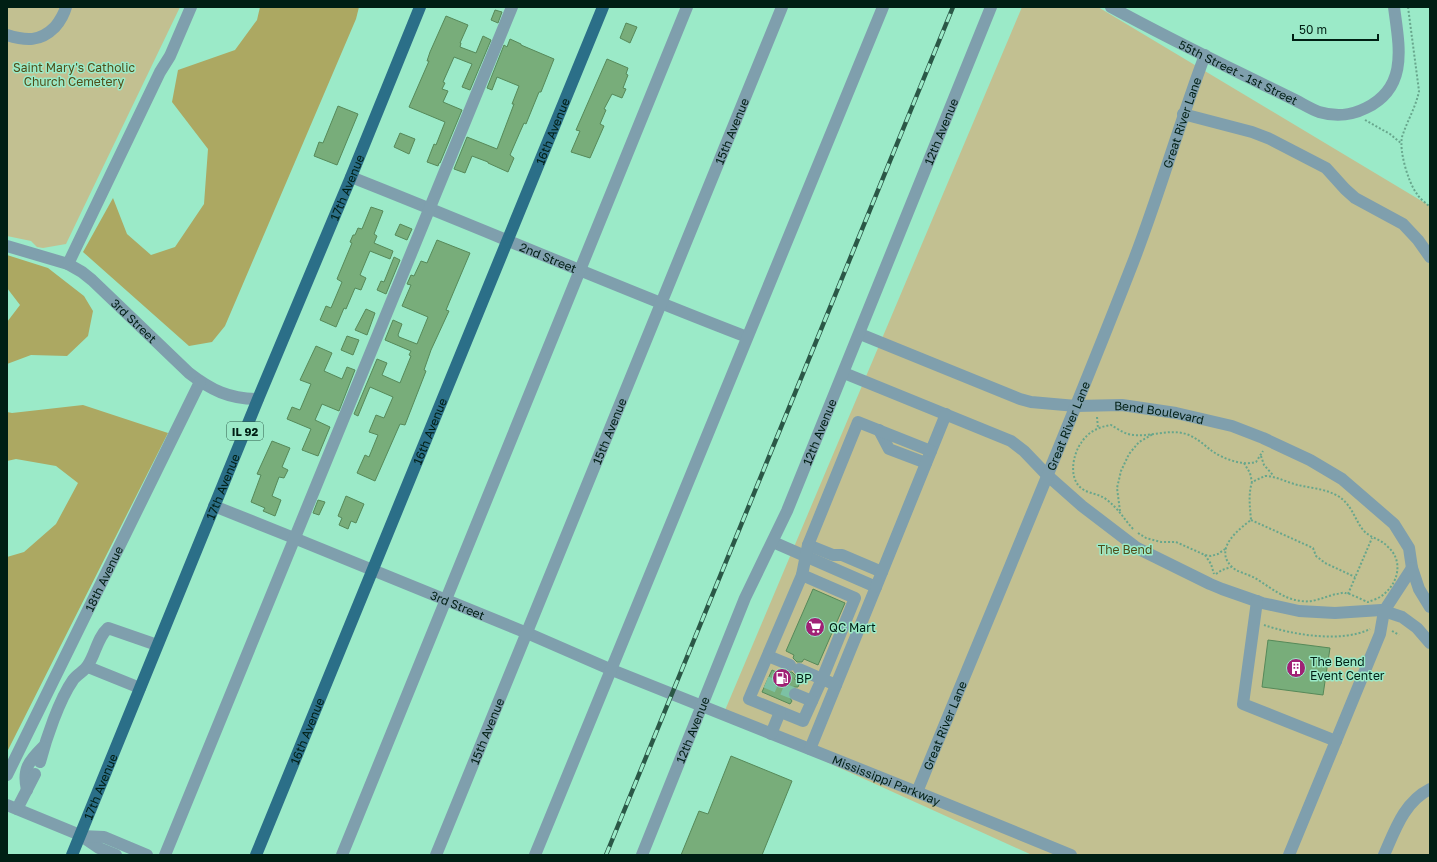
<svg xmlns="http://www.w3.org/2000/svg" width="1437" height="862" font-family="'Golos Text',sans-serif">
	<rect width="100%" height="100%" fill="#9beac8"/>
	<!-- green -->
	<path fill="#c2c091" d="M7 7H180L66 244 43 248 37 247 31 241 7 236Z
		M1022 7H1098L1430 206V855H1032L723 715Z"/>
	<!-- forest -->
	<path fill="#aca862" d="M260 7H359L356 19 225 326 212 342 189 346 83 252 113 198 127 234 151 255 175 247 204 204 208 149 172 102 178 70 235 50 257 20Z
		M7 255 48 268 84 296 93 311 88 336 67 356 31 355 7 364V322L20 305 7 288Z
		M83 405 168 433 7 752V557L24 552 56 524 78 483 56 466 16 459 7 461V412L12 413Z"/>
	<!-- building -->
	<path fill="#78ad7a" stroke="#568959" d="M495 10 502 12 498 23 491 20Z
		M446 16 468 25 460 43H461L460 47 476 53 483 36 491 40 470 90 462 87 472 64 454 57 443 82 445 83 442 89 448 91 443 102 462 110 440 163H439L438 166 427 162 434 144 436 145 445 122 409 107 429 61H427L430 52Z
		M626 23 637 27 630 43 620 38Z
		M510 39 521 44V45L554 59 541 92H539L526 124 524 123 520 132 510 155 514 158 508 172 488 163V162L472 156 465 173 454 169 467 137 497 149 514 104H512L519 86 497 77 492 90 487 88 504 45 507 47Z
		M607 59 628 68 626 74 628 75 623 88 626 89 622 98 612 94 604 109 606 110 600 124 604 126 590 158 571 152 580 131 576 130Z
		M338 106 358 114 337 165 314 156 319 142 323 143Z
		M400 133 415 139 409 154 394 147Z
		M371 207 383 211 374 234 377 236 374 243 393 251 390 259 370 251 360 275 366 278 361 290 355 288 346 309 344 308 336 327 320 320 326 306 331 308 342 282 337 279 352 243 350 242 353 235H355L358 228 362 229Z
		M400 224 412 229 407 240 395 235Z
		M437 240 470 253 451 298 446 310 449 311 431 350 424 370 426 371 405 425 400 424 375 481 357 473 365 455 369 457 378 435 369 432 376 415 384 418 393 397 370 387 358 416 354 414 377 359 387 363 382 375 400 383 411 356 409 355 411 351 385 340 393 320 402 324 398 335 399 337 417 344 428 317 402 306 411 285 407 284 411 275 414 276 421 261 427 263Z
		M394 257 400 260 386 294 377 290 381 281 384 282Z
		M366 309 375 313 367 335 355 330Z
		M347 336 359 340 353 355 341 350Z
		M316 346 332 353 324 371 342 379 347 367 355 370 339 411 322 404 315 420 330 427 318 456 302 450 311 429 287 419 292 407 300 410 311 384 300 380Z
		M272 441 290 448 282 467 288 470 284 478 279 477 272 496 281 500 275 516 263 511 265 508 251 502 261 475 257 474Z
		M346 496 364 504 356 523 351 521 348 529 339 525 342 518 338 516Z
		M318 500 325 502 319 515 313 513Z
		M813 589 845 603 818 665 804 659 802 662H797L793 658 794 655 786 651Z
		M1268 640 1330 648 1323 695 1262 687Z
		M772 670 785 676 787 672H792L796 676 794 679 800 682 798 687H794L788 691V695L792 701 790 704 762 692Z
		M731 756 792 781 762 855H681L699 811 708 814Z"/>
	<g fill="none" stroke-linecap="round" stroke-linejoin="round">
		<!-- minor-tunnel -->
		<path stroke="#7cc1a4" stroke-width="12" stroke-dasharray="12 6" stroke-linecap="butt" d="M766 682 795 694"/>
		<!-- path -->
		<path stroke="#67a68c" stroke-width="2" stroke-dasharray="2 2" stroke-linecap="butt" d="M1408 7 1419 91C1416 107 1407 121 1402 137 1399 151 1408 182 1417 194 1420 199 1426 203 1430 207
			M1365 120 1390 134 1402 144
			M1097 417 1098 428
			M1261 456 1264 465 1273 475
			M1244 463 1250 473 1252 482
			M1265 476C1275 476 1284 481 1294 484 1308 488 1324 488 1338 496 1352 505 1354 518 1363 530 1370 538 1381 539 1388 547 1403 560 1399 582 1384 594 1380 598 1373 600 1368 602 1362 600 1350 593 1345 593 1343 592 1339 594 1336 594 1324 597 1313 603 1301 601 1283 599 1270 587 1255 578 1248 574 1236 572 1231 566 1214 548 1239 529 1251 520 1250 507 1248 495 1252 482Z
			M1120 511 1117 488 1121 471 1129 454 1139 442 1153 434
			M1251 520 1313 548 1316 556 1325 563 1355 577
			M1133 529C1124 519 1118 508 1107 500 1100 494 1091 494 1084 490 1068 481 1072 456 1081 443 1088 432 1098 427 1111 425 1116 428 1122 432 1128 434 1147 439 1167 428 1186 434 1196 437 1204 445 1212 451 1224 459 1242 466 1256 462L1263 451
			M1138 533 1146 538 1161 542H1176L1205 555 1211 556 1218 554 1225 549
			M1205 555 1211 564 1214 574
			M1216 574 1222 570 1231 567
			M1348 594 1372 538
			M1264 625C1293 635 1342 643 1370 629
			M1392 631 1399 635"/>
		<!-- minor -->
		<g stroke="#7f9fad" stroke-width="12">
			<path id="s1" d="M1111 7C1155 31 1201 54 1246 76 1262 84 1279 92 1295 100 1303 104 1311 109 1319 112 1336 117 1350 116 1366 108 1409 87 1399 46 1394 7"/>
			<path d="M7 35C26 41 40 42 55 27 60 21 64 14 66 7"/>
			<path d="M1183 114 1252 132 1270 139 1326 168 1345 189 1355 198 1403 224 1418 240 1430 257"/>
			<path id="s2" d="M351 177C483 229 614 286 747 337"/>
			<path id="s3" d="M7 246 68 264 82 272 92 280 189 373C211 390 229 399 258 399"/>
			<path d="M68 264 160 72 170 56 191 7"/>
			<path id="s4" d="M860 334 1020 399 1031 402 1076 406 1122 405 1176 413 1232 426 1263 438 1310 460 1342 479 1394 524 1409 548 1412 568 1419 589 1430 607"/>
			<path d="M844 373 1011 441 1024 451 1047 475 1082 506 1137 548 1210 584 1222 589 1262 603 1299 611 1335 613 1381 610 1402 617 1417 628 1430 643"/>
			<path d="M879 430 889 449 926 463"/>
			<path id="s5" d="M214 506 294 538 527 633 612 670 917 792 1071 855"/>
			<path d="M773 542 876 587 810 749"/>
			<path d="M808 545 833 555H842L882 572"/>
			<path d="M876 587 946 414"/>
			<path d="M1257 601 1243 704 1336 741"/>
			<path d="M768 656 790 665"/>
			<path d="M88 667 140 688"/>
			<path d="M799 669 822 679 803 721 749 699 802 575"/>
			<path d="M836 685 822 679 855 598 802 575 808 545 858 422 931 451"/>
			<path d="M795 694 812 701"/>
			<path d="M771 734 780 712"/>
			<path d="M40 762C46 739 59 700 73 680 77 674 85 671 88 665 96 653 97 638 108 628L157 645"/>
			<path id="s6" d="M7 775 200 382"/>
			<path d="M27 790C22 769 29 761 43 747"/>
			<path id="s7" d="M917 792C989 616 1063 442 1132 265 1159 196 1179 124 1205 55"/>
			<path d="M7 805 80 835 99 848 116 855"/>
			<path d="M17 809 35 774"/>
			<path d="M81 836 104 837 147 855"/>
			<path d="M165 855 512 7"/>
			<path d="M342 855 687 7"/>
			<path id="s8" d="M436 855 782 7"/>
			<path d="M535 855 883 7"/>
			<path id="s9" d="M642 855 745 598 787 511 991 7"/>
			<path d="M1289 855 1380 634 1384 611 1412 568"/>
			<path d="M1384 855C1395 830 1404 802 1430 789"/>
		</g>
		<!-- major -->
		<g stroke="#2b6f88" stroke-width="12">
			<path id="s10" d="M72 855 258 399 351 177 420 7"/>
			<path id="s11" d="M256 855 603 7"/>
		</g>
		<!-- rail casing -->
		<g stroke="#2b5847" stroke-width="4.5">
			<path id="rail" d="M606 855 953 7"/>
		</g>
		<!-- rail -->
		<use href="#rail" stroke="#9beac8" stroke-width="3" stroke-dasharray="9" stroke-linecap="butt"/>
	</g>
	<!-- icons -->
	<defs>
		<g id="supermarket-disc" transform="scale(1)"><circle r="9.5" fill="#a02175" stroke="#9beac8"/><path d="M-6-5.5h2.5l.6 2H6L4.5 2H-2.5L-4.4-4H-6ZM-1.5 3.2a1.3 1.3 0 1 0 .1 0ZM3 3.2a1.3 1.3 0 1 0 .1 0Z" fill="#fff"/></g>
		<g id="building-disc" transform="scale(1)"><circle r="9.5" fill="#a02175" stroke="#9beac8"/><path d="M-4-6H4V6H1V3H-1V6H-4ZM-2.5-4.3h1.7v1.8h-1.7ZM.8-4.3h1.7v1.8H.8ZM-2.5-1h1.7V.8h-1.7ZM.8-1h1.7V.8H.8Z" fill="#fff"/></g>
		<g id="fuel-disc" transform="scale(1)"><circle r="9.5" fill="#a02175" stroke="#9beac8"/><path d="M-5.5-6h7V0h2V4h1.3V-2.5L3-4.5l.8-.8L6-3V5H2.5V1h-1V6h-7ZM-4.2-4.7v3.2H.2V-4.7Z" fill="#fff"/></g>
	</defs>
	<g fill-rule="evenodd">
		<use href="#supermarket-disc" x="815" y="627"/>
		<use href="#building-disc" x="1296" y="668"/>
		<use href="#fuel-disc" x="782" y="678"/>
	</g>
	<g text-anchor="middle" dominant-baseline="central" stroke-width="3" stroke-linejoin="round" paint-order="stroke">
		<!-- shield labels -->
		<rect fill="#9beac8" stroke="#2e5c4a" stroke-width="1" x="227" y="422" width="36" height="18" rx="3"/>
		<g font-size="11" font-weight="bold" fill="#001f14">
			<text x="245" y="431">IL 92</text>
		</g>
		<!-- park labels -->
		<g font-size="12" fill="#504c17" stroke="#9beac8">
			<text x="74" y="67">Saint Mary's Catholic<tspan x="74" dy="14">Church Cemetery</tspan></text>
			<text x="1125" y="549">The Bend</text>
		</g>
		<!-- street labels -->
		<g font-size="12" fill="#001f14" stroke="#9beac8">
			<text stroke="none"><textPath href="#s1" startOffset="143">55th Street - 1st Street</textPath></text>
			<text stroke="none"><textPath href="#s7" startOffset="720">Great River Lane</textPath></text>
			<text stroke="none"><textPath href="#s11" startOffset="782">16th Avenue</textPath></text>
			<text stroke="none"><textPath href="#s8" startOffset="782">15th Avenue</textPath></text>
			<text stroke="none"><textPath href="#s9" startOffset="783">12th Avenue</textPath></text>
			<text stroke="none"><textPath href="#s10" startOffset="722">17th Avenue</textPath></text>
			<text stroke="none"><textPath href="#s2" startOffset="213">2nd Street</textPath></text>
			<text stroke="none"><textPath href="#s3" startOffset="151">3rd Street</textPath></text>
			<text stroke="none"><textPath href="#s4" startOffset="313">Bend Boulevard</textPath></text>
			<text stroke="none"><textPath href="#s7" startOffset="396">Great River Lane</textPath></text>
			<text stroke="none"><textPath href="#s11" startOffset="458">16th Avenue</textPath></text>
			<text stroke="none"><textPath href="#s8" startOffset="458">15th Avenue</textPath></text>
			<text stroke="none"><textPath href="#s9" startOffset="459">12th Avenue</textPath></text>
			<text stroke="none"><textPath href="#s10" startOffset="398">17th Avenue</textPath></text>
			<text stroke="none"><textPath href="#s6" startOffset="219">18th Avenue</textPath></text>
			<text stroke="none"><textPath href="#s5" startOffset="263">3rd Street</textPath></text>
			<text stroke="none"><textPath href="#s7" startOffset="72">Great River Lane</textPath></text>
			<text stroke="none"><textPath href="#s9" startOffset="135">12th Avenue</textPath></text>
			<text stroke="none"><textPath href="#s11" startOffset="134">16th Avenue</textPath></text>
			<text stroke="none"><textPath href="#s8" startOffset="134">15th Avenue</textPath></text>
			<text stroke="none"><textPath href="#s5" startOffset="726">Mississippi Parkway</textPath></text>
			<text stroke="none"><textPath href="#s10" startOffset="74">17th Avenue</textPath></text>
		</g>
		<!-- poi labels -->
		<g font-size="12" fill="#001f14" stroke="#9beac8" text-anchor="start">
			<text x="829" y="627">QC Mart</text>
			<text x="1310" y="661">The Bend<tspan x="1310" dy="14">Event Center</tspan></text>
			<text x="796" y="678">BP</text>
		</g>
	</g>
	<!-- border -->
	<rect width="1437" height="862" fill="none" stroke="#001f14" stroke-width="16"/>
	<!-- scale -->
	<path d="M1293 34v6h85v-6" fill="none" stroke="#001f14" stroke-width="2"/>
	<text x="1299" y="34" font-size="12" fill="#001f14" stroke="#9beac8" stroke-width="3" paint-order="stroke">50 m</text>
</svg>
